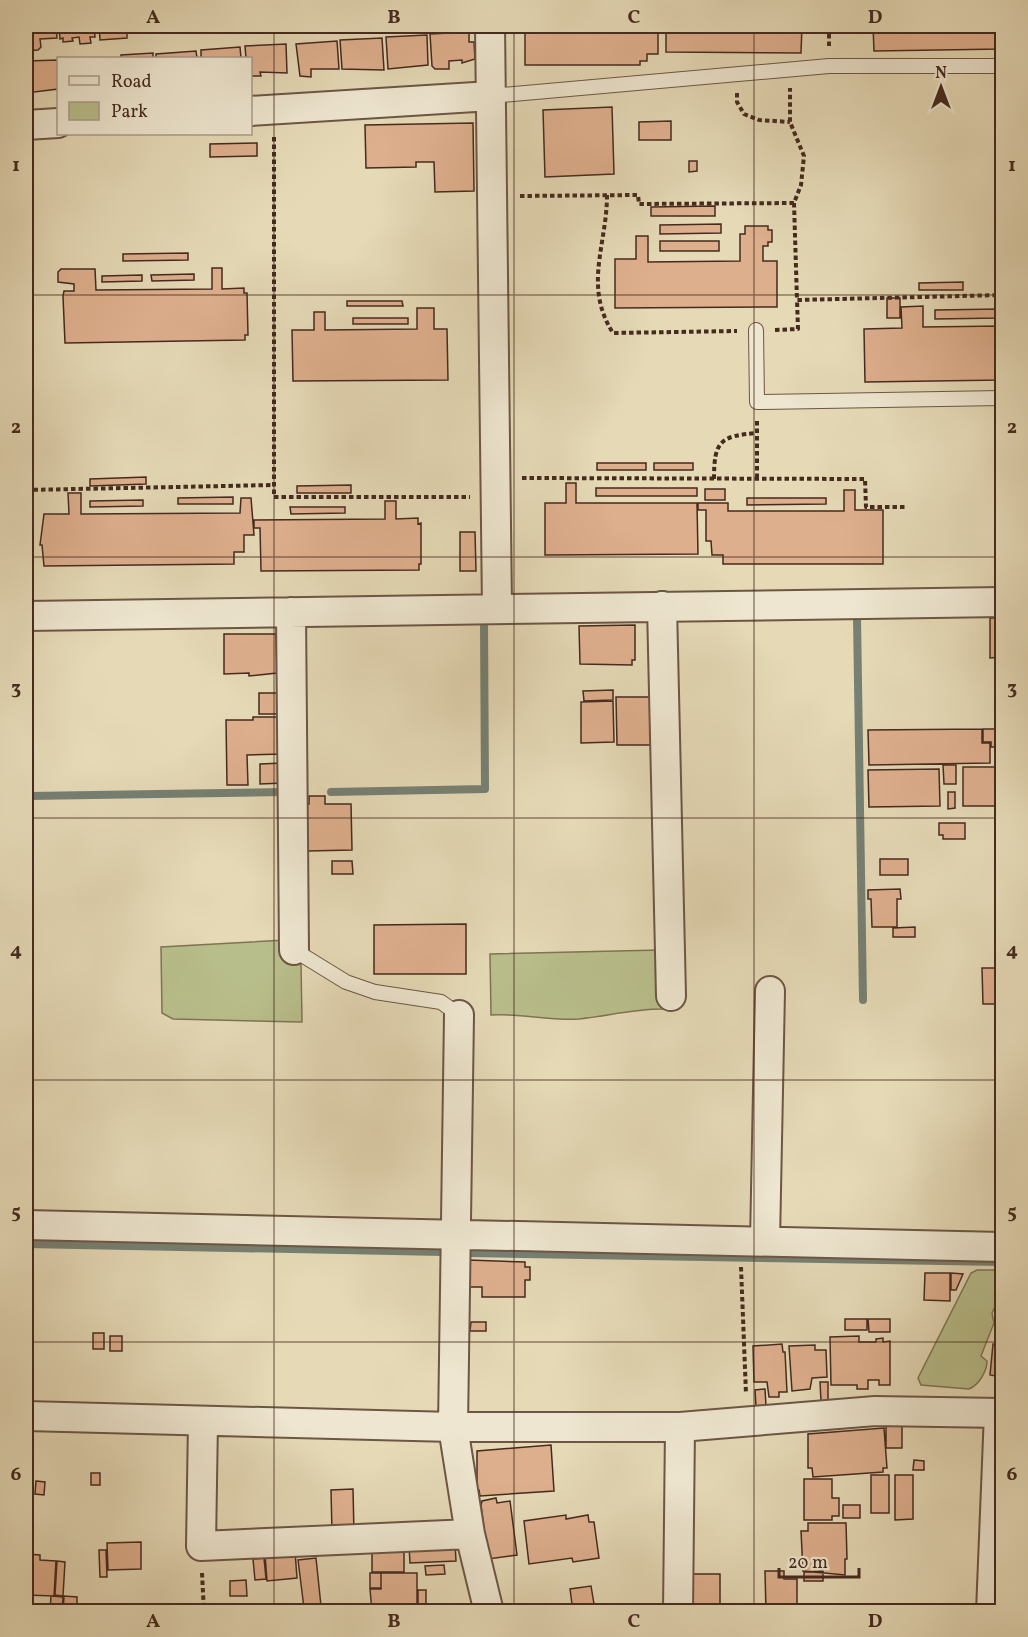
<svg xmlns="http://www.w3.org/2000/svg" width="1028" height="1637" font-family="Vollkorn,serif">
	<rect width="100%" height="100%" fill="#e5d9b6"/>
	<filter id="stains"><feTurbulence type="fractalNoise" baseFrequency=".00333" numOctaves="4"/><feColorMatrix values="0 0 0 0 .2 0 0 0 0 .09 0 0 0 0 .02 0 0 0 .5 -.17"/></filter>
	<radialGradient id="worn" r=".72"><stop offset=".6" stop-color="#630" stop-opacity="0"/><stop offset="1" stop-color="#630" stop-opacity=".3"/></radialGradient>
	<!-- green -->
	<path fill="#b8be8b" stroke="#7e7454" stroke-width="1.5" d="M286 940 301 962 302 1022 173 1019 162 1013 161 947Z
		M660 950 662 1009C633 1009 607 1016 579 1019 549 1021 520 1013 491 1015L490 954Z
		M977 1270H1002V1298L999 1299 992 1313 994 1323 981 1356 987 1361C987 1371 979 1385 969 1389L921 1385 918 1378 971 1273Z"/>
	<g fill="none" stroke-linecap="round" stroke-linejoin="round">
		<!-- stream -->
		<path stroke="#768073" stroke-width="8" d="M857 617 863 1000
			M331 792 485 789 484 622
			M29 796 284 792
			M26 1244 443 1252
			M467 1253 1002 1262"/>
	</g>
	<!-- building -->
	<path fill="#deaf8d" stroke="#452a1e" stroke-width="1.5" d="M26 26H56L57 38 40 39 41 47 38 50 26 51Z
		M59 26H94L95 37H90L91 43 80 44 79 37 72 38 73 41 63 42V38L60 39Z
		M99 26H132V33H127V38L100 40Z
		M135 26H170V31L136 33Z
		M173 26H209V28L175 32Z
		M525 26H666V31H658V54H647V61H640V65H525Z
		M666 26H802L801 53 666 52Z
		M873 26H1002V49L874 51Z
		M469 32V42H474L475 59 462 63V60L449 61V69H435L432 66 430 34Z
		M427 35 428 65 388 69 386 37Z
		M382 38 384 70 342 69 340 40Z
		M337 41 339 69H311V77L300 76 296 44Z
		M286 44 287 73 260 72 261 76H250V58H246L245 46Z
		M240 47 241 58H201V50Z
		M196 51 197 58H156V54Z
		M153 53V58H121V55Z
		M58 60V89L26 93V61Z
		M612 107 614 174 545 177 543 110Z
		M671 121V140H639V122Z
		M473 123 474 191 435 192 434 162H416V167L366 168 365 125Z
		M257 143V156L210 157V144Z
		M689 161H697V171L689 172Z
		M715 206V216H651V207Z
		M721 224V233L660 234V225Z
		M745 226H768V230H772V242H768V246H763V261H777V307L615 308V259H636V236H648V262L740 261V234H745Z
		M660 241H719V251H660Z
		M188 253V260L123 261V254Z
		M212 268H222V289L244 288V293H247L248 335H245V340L65 343 63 296 64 291H74V284L58 282V272L61 269H95L96 290 212 289Z
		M194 274V280L152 281 151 275Z
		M142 275V281L102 282V276Z
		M963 282V290H919V283Z
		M887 298H900V318H887Z
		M347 301H402L403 306H347Z
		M923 306V327L1002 326V380L865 382 864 329 902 328 901 307Z
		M417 308H434V329H447L448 380 293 381 292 330H314V312H325V330L417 329Z
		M1000 309V318L935 319V310Z
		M353 318H408V324H353Z
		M597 463H646V470H597Z
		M654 463H693V470H654Z
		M146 477V484L90 486V479Z
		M566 483H576V503H697L698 554 545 555V503H566Z
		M351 485V493H297V486Z
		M596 488H697V496H596Z
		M705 489H725V500H705Z
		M844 490H855V510H883V564H723V555H712L711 541H706V510H698V503H728V511H844Z
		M68 493H81V514L240 513 241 498H251L254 535H244V552H234V564L44 566 42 545H40L44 514H69Z
		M233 497V504H178V498Z
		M747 498H826V504L747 505Z
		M143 500V506L90 507V501Z
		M385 501H396V519L418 518V524L421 523V564H419V570L261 571 260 528H254V520L385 519Z
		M290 507H345V513L291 514Z
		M460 532H475L476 571H460Z
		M990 618H1002V657L990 658Z
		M635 625V660H632V665L580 664 579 626Z
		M224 634H276L277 673 249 676V673L224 674Z
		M613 690V700L584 701 583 691Z
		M259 693H282V714H259Z
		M616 697H652L653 745H617Z
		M613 701 614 742 581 743V702Z
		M253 717H279L283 754 247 755 248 785H227L226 720H253Z
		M982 729V743H990V763L869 765 868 730Z
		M983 729H1002V747H991V742H983Z
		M283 763 284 783 260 784V764Z
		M943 765H956V784H944Z
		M963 767H997L998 806H963Z
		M939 769 940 806 869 807 868 770Z
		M948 792H955V808L948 809Z
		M309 796H325V804H351L352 850 307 851 306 804H309Z
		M939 823H965V839H943V835H939Z
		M880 859H908V875H880Z
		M332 861H352L353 874H332Z
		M900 889 901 899H897V927H872L871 899H868V890Z
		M466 924V974H374V925Z
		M915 927V937H893V928Z
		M982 968H1002V1004H983Z
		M468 1260 525 1262V1267H530V1280H525V1297H482V1287H467Z
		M925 1273H950V1301L924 1300Z
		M951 1273 963 1274 956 1290H951Z
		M845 1319H867V1330H845Z
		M868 1319H890V1332H869Z
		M471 1322H486V1331H470Z
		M93 1333H104V1349H93Z
		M110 1336H122V1351H110Z
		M859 1336V1342H876V1339L883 1338V1342L890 1341V1385H879V1380H868V1389H857V1385H831L830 1337Z
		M782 1344 783 1352H785L787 1392H779V1397H769L767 1382H754L753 1346Z
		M993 1344 1002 1345V1377L990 1375Z
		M815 1345V1350H826L827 1377 812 1378 810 1389 792 1391 789 1346Z
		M820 1382H828V1401H821Z
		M765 1389 766 1406 756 1407 755 1390Z
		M886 1426H902V1448H886Z
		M884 1428 887 1468H883V1472L813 1477 812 1468H808V1434Z
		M551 1445 554 1491 480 1496 479 1490H477V1451Z
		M914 1460 924 1461V1470H913Z
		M91 1473H100V1485H91Z
		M871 1475H889V1513H871Z
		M895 1475H913V1519L895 1520Z
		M804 1479H832V1498H839V1516H832V1520H804Z
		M36 1481 45 1482 44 1495 35 1494Z
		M353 1489 354 1533H332L331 1490Z
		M496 1498 497 1503 510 1501 517 1555 488 1559 481 1505 482 1501Z
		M843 1505H860V1518H843Z
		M566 1515V1519L588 1515 589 1522H594L599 1558 573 1562 572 1558 529 1564 524 1521Z
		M808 1523H846L847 1559H845V1575L803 1571 801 1531H808Z
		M141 1542V1569L108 1570 107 1543Z
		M455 1543 456 1561 410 1563 409 1546Z
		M372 1546H404V1572H372Z
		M99 1550H106L107 1577H100Z
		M295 1551 297 1578 267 1581 265 1554Z
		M26 1554 40 1555V1560L56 1561 54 1596 26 1595Z
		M264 1558 266 1579 255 1580 253 1559Z
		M316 1558 321 1606 304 1608 298 1560Z
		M57 1561 65 1562 63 1596 55 1595Z
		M444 1565 445 1574 426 1575 425 1566Z
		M765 1571H784V1579H797V1612H766Z
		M823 1571V1581H804V1572Z
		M370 1573H381V1588H370Z
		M381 1573H417V1612H372L370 1589H381Z
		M687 1574H720V1612H687Z
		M246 1580 247 1596H230V1581Z
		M591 1586 595 1610 573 1612 570 1589Z
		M418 1590H426V1610H418Z
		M51 1596 63 1597 62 1612H50Z
		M64 1596 77 1597V1612H63Z
		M338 1605 339 1612H314L313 1608Z"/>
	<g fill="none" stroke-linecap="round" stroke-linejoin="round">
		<!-- service casing -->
		<g stroke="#6d5644" stroke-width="16">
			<path id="service" d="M491 96 829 66H1002
				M756 330 757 402 1002 398
				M294 950 346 982 375 992 441 1002 459 1015"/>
		</g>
		<!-- minor casing -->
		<g stroke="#6d5644" stroke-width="32">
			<path id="minor" d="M490 26 497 608
				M250 111 491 96
				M26 125 58 123
				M662 606 671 996
				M291 612 294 950
				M26 616 1002 602
				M459 1015 453 1427 470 1534 489 1612
				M26 1225 1002 1247
				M765 1241 770 991
				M26 1416 453 1427H680L875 1411 1002 1413
				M203 1421 201 1546 470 1534
				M678 1612 680 1427
				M991 1612 999 1413"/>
		</g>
		<!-- path -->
		<path stroke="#452a1e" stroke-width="4" stroke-dasharray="4.5 3" stroke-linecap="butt" d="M829 46V26
			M737 93V102L744 114 759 120 790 122
			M274 137V497H470
			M607 195C607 245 583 286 613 333L737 331
			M520 196 638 195 639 204 794 203 801 185 804 156 790 122V88
			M794 203 797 300 1002 295
			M775 330 798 329 797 300
			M757 421V479
			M522 478 865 479 866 507H906
			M714 479C714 441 720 436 757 433
			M26 490 274 485
			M741 1267 746 1394
			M202 1573 204 1612
			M26 1611 27 1612"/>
		<!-- service -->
		<use href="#service" stroke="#eee6d0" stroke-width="14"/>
		<!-- minor -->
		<use href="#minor" stroke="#eee6d0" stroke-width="28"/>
	</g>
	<!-- grid -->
	<path fill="none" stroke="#452a1e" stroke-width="1.5" stroke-opacity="0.55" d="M274 26V1612M514 26V1612M754 26V1612M26 295H1002M26 557H1002M26 818H1002M26 1080H1002M26 1342H1002"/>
	<!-- margin -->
	<rect width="1028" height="1637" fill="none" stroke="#e5d9b6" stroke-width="66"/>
	<!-- legend -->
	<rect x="57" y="57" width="195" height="78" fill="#eee6d0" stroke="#aa9b89" stroke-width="1.5"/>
	<rect x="69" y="76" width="30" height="9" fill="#eee6d0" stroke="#aa9b89" stroke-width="1.5"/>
	<text x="111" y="87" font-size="18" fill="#452a1e">Road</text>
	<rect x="69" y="102" width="30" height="18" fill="#b8be8b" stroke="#aa9b89" stroke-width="1.5"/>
	<text x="111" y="117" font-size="18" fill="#452a1e">Park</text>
	<!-- north arrow -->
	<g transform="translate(941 87)" stroke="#eee6d0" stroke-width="4.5" paint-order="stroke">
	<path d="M0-4.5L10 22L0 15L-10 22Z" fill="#452a1e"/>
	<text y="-9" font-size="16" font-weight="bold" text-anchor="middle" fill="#452a1e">N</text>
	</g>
	<!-- scale -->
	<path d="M779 1568v9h80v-9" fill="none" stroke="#452a1e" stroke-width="3"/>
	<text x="788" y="1568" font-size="18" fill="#452a1e" stroke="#eee6d0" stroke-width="4.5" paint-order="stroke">20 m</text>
	<rect x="33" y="33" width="962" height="1571" fill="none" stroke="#452a1e" stroke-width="2"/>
	<g font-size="20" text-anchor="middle" font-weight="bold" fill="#452a1e">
		<text x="153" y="23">A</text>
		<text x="394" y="23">B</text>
		<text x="634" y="23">C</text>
		<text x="875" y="23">D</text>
		<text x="16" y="171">1</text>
		<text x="1012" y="171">1</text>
		<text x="16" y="433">2</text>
		<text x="1012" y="433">2</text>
		<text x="16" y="694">3</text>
		<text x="1012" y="694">3</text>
		<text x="16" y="956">4</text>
		<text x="1012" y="956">4</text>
		<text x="16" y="1218">5</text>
		<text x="1012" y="1218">5</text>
		<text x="16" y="1480">6</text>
		<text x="1012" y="1480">6</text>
		<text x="153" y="1627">A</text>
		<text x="394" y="1627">B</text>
		<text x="634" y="1627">C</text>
		<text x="875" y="1627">D</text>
	</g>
	<rect width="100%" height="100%" filter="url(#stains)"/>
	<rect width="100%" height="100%" fill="url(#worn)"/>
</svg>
